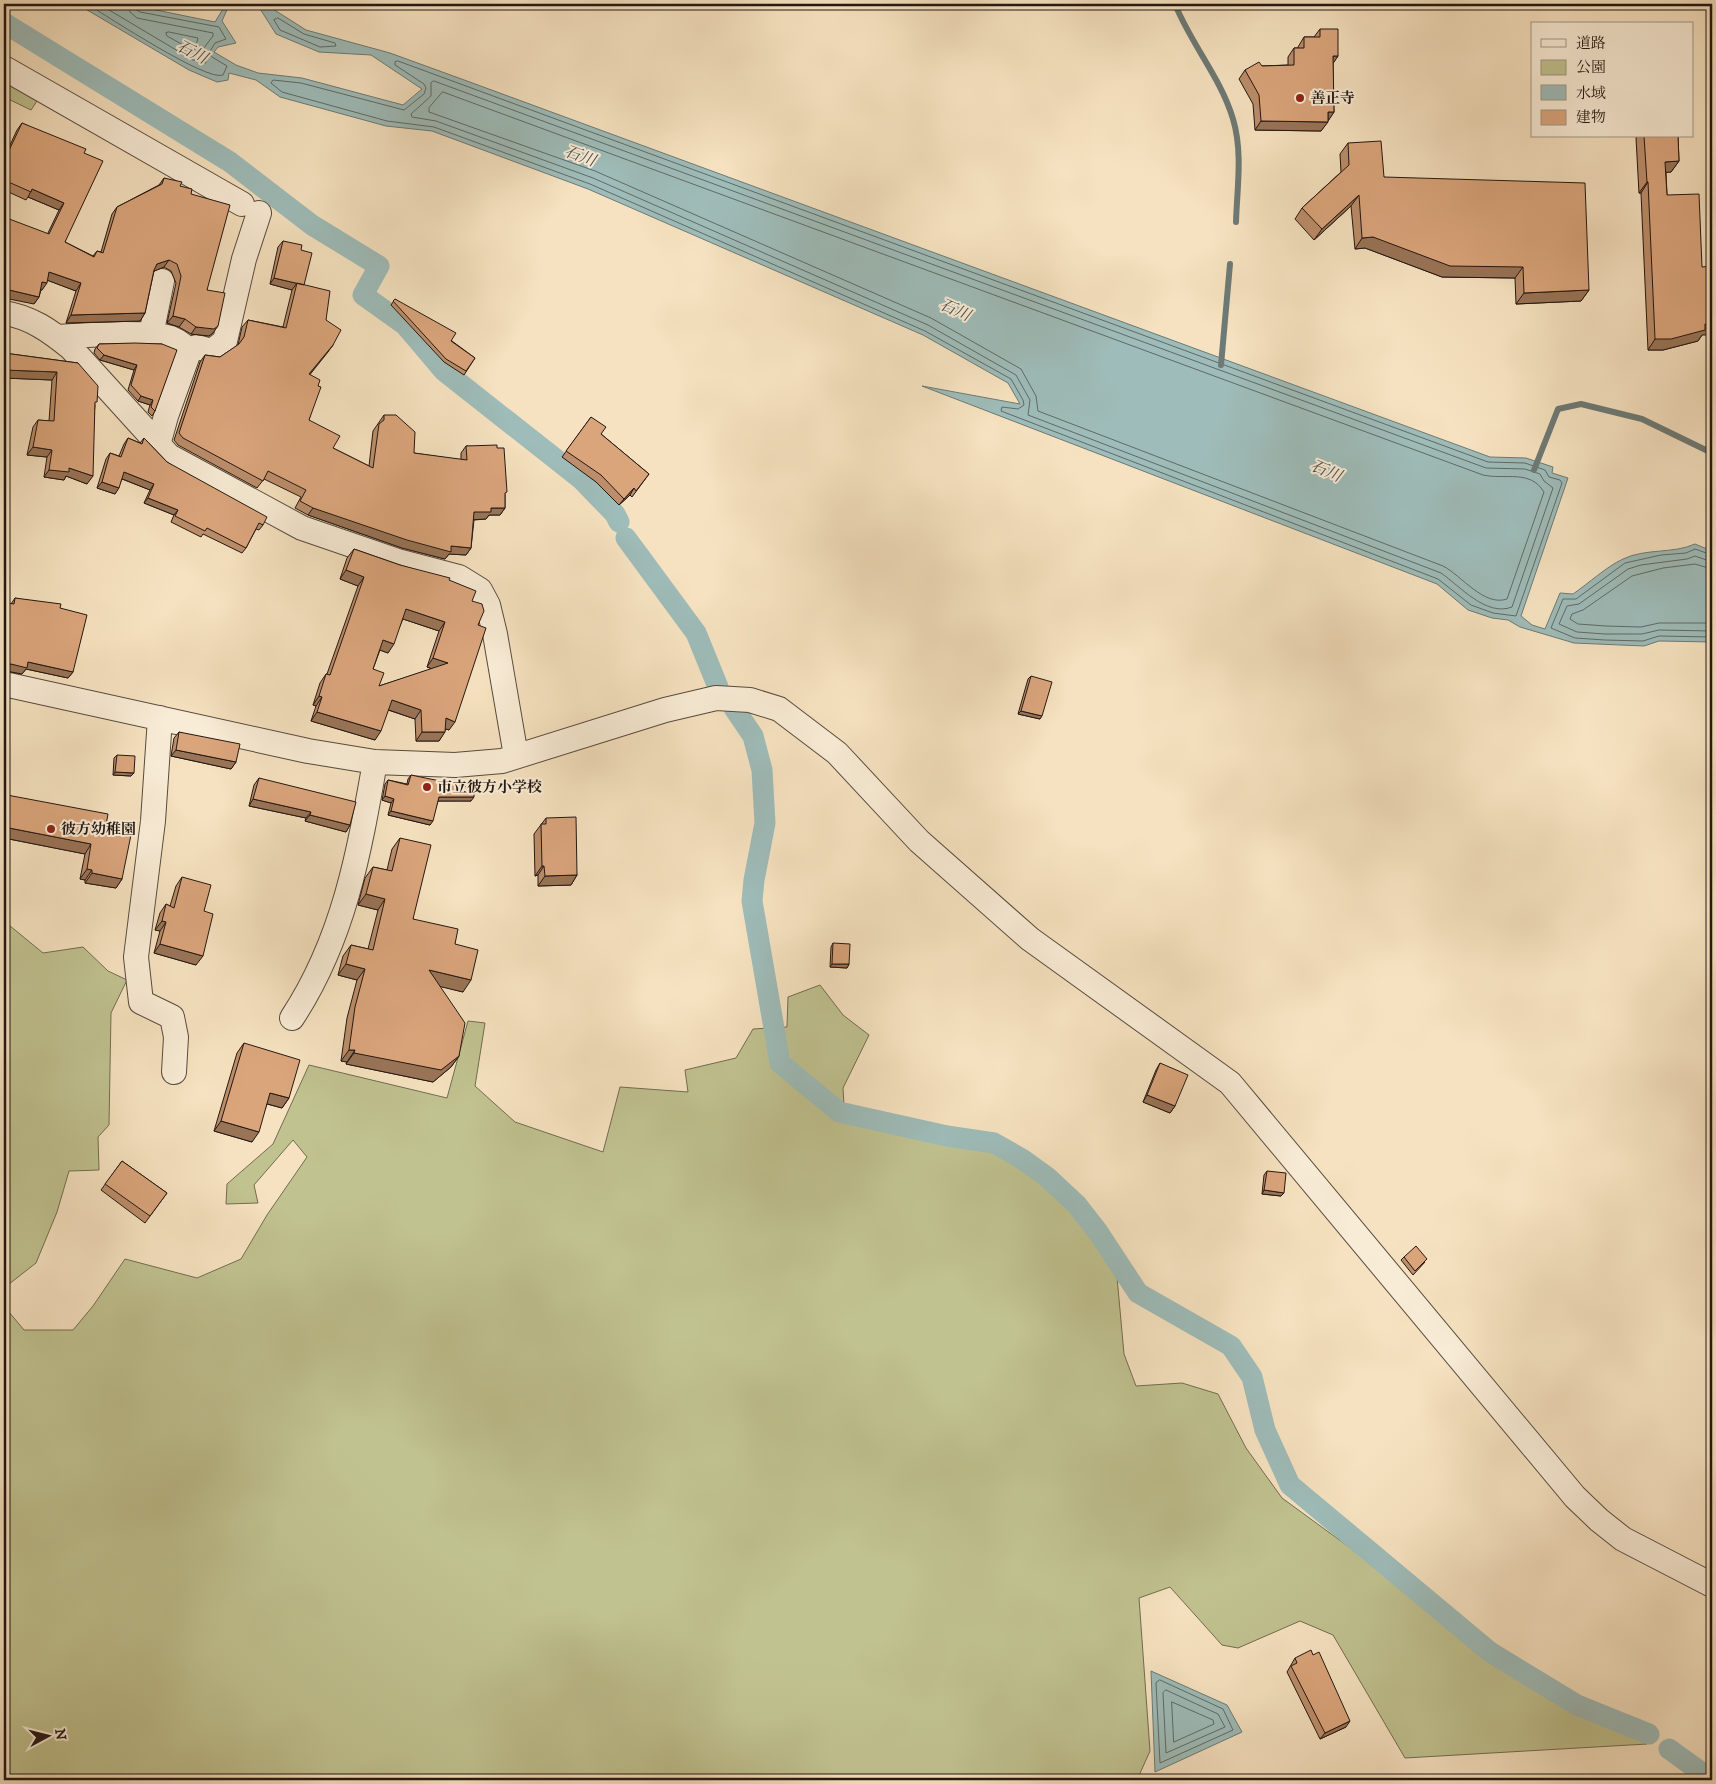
<svg xmlns="http://www.w3.org/2000/svg" width="1716" height="1784" font-family="'IM FELL DW Pica','Noto Serif JP',serif">
	<rect width="100%" height="100%" fill="#f6e2c0"/>
	<filter id="stains"><feTurbulence type="fractalNoise" baseFrequency=".004" numOctaves="4"/><feColorMatrix values="0 0 0 0 .2 0 0 0 0 .09 0 0 0 0 .02 0 0 0 .5 -.17"/></filter>
	<radialGradient id="worn" r=".72"><stop offset=".6" stop-color="#630" stop-opacity="0"/><stop offset="1" stop-color="#630" stop-opacity=".3"/></radialGradient>
	<!-- green -->
	<path fill="#c0c290" stroke="#726c51" d="M4 79 39 98 31 110 4 97Z
		M4 921 43 953 83 947 108 971 127 980 111 1013 109 1125 98 1137 99 1170 69 1171 57 1212 36 1263 4 1288Z
		M820 985 843 1015 869 1035 843 1088 845 1123 993 1151 1047 1184 1080 1217 1116 1266 1124 1354 1136 1386 1182 1383 1218 1394 1246 1448 1282 1498 1386 1574 1488 1660 1577 1711 1647 1744 1405 1758 1333 1635 1300 1621 1238 1648 1222 1645 1170 1587 1139 1598 1150 1751 1137 1780H4V1306L24 1330H73L93 1306 125 1259 197 1278 241 1259 267 1215 307 1157 293 1140 254 1185 258 1203 226 1204 227 1184 273 1144 309 1065 447 1098 468 1021 485 1023 475 1086 515 1122 603 1152 620 1087 688 1092 685 1070 736 1058 753 1029 787 1027 788 997Z"/>
	<!-- water -->
	<path fill="#9ebcb9" stroke="#6d7a76" d="M77 4H136L141 7 215 22 226 4H233L229 5 222 21 236 43 218 47 214 52 236 65 258 73 302 78 403 105 422 89 371 55 319 52 276 34 257 4H265L306 30 390 53 467 81 1490 457 1526 458 1553 467 1552 473 1568 478 1521 616 1532 625 1545 629 1560 593 1573 594C1589 583 1606 567 1623 559 1646 548 1673 554 1695 544L1712 551V642L1659 641 1644 646 1574 643 1520 627 1508 620 1492 618 1468 610 1437 584 922 386 1020 404 1008 383 923 335 588 189 432 131 386 126 280 97 256 80 229 73 228 80 217 82 189 70Z
		M1151 1671 1227 1705 1242 1732 1155 1772Z"/>
	<g fill="none" stroke-linecap="round" stroke-linejoin="round">
		<!-- shore -->
		<path stroke="#606a66" stroke-width="1" d="M87 4C107 16 207 82 223 75L227 66 212 57 209 53 215 43 226 39 219 27 140 12 135 9 134 4
			M99 4 193 60 206 63 203 49 213 36V33L137 18 130 12 128 4
			M278 18 304 34 335 43 336 46 320 47 280 30 274 20Z
			M169 32 198 38 195 49 192 50 167 36 166 33Z
			M398 61 1488 462 1525 463 1545 470 1549 477 1560 480 1562 483 1516 616 1493 613 1471 605 1438 579 1001 411 1002 407 1018 409 1024 405 1023 400 1011 379 925 331 590 184 434 127 387 121 282 92 271 83 273 80 301 83 404 110 424 94 426 88 424 84 395 65V62Z
			M434 81 1486 468 1525 469 1540 474 1544 481 1553 488 1512 607C1486 617 1460 586 1441 573L1028 415 1030 400 1016 375 928 325 593 178 436 121 412 117 411 114 431 96V83Z
			M443 92 1483 475C1505 480 1530 469 1544 492L1507 599C1484 607 1461 575 1443 566L1038 411 1036 396 1021 369 931 318 595 171 429 112V108Z
			M1712 555 1695 549 1686 553 1661 555 1625 563 1576 599H1563L1551 628 1575 638 1605 640 1643 641 1659 636 1712 637
			M1712 562 1695 556 1687 559 1641 565 1628 569 1579 604 1567 606 1559 624 1577 632 1605 634H1642L1659 630 1712 631
			M1712 569 1695 564 1663 568 1632 576 1583 610 1572 614 1570 619 1578 624 1606 626 1641 627 1659 623H1712
			M1160 1680 1223 1709 1233 1730 1160 1763 1156 1683Z
			M1166 1690 1218 1714 1225 1727 1166 1753 1163 1693Z
			M1172 1702 1213 1720 1214 1724 1174 1742Z"/>
		<!-- stream -->
		<path stroke="#6d7a76" stroke-width="6" d="M1175 4C1191 44 1221 78 1233 119 1243 152 1237 189 1236 222
			M1221 365 1230 264
			M1534 470 1558 409 1581 404 1642 419 1712 453"/>
		<!-- canal -->
		<path stroke="#9ebcb9" stroke-width="21" d="M4 23 230 162 312 225 379 266 363 295 405 325 444 371 581 479 615 514 619 522
			M626 538 696 633 718 687
			M734 708 753 736 762 770 765 823 754 880 752 901 780 1063 839 1112 947 1136 994 1143 1022 1159 1047 1177 1077 1205 1098 1232 1138 1293 1231 1346 1252 1377 1265 1430 1290 1485 1490 1652 1577 1705 1649 1734
			M1669 1749 1712 1780"/>
		<!-- minor casing -->
		<g stroke="#584a3e" stroke-width="26">
			<path id="minor" d="M4 68 242 204
				M4 313C31 317 50 331 71 348L169 456 302 528 398 561 459 577 480 590 488 605 495 634 516 756
				M151 335 162 281
				M58 337C83 335 148 331 171 338 178 341 185 346 189 352L166 416 158 445
				M187 350 197 347 212 351 225 341 244 259 259 213
				M4 684 308 751 375 762 455 765 502 761 665 710 716 698 750 700 779 709 837 753 919 841 1030 939 1230 1083 1575 1497 1599 1520 1623 1539 1712 1585
				M160 718 153 821 136 957 141 1002 172 1017 176 1037 174 1072
				M292 1018C344 939 359 853 375 762"/>
		</g>
		<!-- minor -->
		<use href="#minor" stroke="#f9ecd6" stroke-width="24"/>
	</g>
	<!-- wall -->
	<path fill="#bc8e6b" stroke="#231712" fill-rule="evenodd" d="M1320 29 1338 56 1333 63 1334 112 1321 131 1255 130 1253 104 1239 79 1245 70 1262 66 1288 65V57L1294 48H1298V47L1304 37H1314Z
		M22 123 84 153 65 242 93 256 97 251 101 252 112 214 117 207 159 185 164 178 180 186 191 194 207 290 213 333 209 336 191 334 179 327 167 323 176 283 171 271 164 267 154 271 145 313 140 321 66 323 76 291 47 280 42 290H41L39 297 34 304 48 233 59 210 28 197 26 200 4 190V158L17 130Z
		M1637 136H1678L1679 161 1671 172H1666L1667 195 1702 335 1698 341 1663 350H1648L1641 193H1639L1636 138Z
		M1348 143 1384 177 1589 290 1581 301 1516 304 1515 278 1442 277 1365 248 1355 249 1351 206 1314 240 1295 219 1302 208 1341 172 1340 154Z
		M283 241 301 250 304 285 326 320 333 345 309 374 318 386 309 420 333 448 369 466 373 431 384 415 414 453 461 460V453L466 446 497 448 505 495V508L500 515H489L486 519 474 520 471 548 466 555 449 554 445 559 402 548 308 515 295 508 301 497 264 479 257 488 178 445 174 440 200 362 205 355 220 357 238 345 242 327 248 320 283 327 292 290 270 284 278 247Z
		M395 299 475 358 464 375 444 362 391 305Z
		M4 317V353L78 363 95 405 87 484 66 476 64 480 44 477 47 457 27 455 33 427 38 420 49 421 52 380 4 378Z
		M99 344H162L155 411 152 416 148 412 150 405 138 401 128 390 134 370 100 360 94 353 95 349Z
		M591 417 601 434 649 474 632 497 630 495 619 505 596 482 562 457Z
		M128 438 140 443 144 438 167 462 263 525 259 530 256 529 246 548 242 553 203 534 201 537 171 522 174 515 144 503 150 490 122 479 115 494 97 488 106 459 110 453 119 456 124 444Z
		M354 549 400 565 449 580 472 601 478 625 449 730 446 729 439 741H416L415 719 388 710 375 740 311 721 316 706 313 705 320 683 326 674H327L358 586 340 579 347 558ZM403 619 439 631 427 667 432 669 379 686 373 669 380 650 388 653Z
		M15 598 60 608 73 672 68 678 26 669 22 674 6 671H4V608L7 603 11 604Z
		M1031 676 1040 719 1018 714 1028 679Z
		M179 732 236 762 231 769 171 756 174 738Z
		M117 755 134 773 131 776 113 775 114 758Z
		M411 775 471 801H438L430 825 388 815 391 803 382 800 385 784 388 780 407 784 408 779Z
		M259 778 350 825 346 832 305 821 306 818 249 806 254 785Z
		M7 795 106 825 122 879 116 888 85 883V880L80 879 85 854 4 838V800Z
		M546 818 577 875 571 885 538 886V875L535 876 534 834Z
		M400 838 413 919 455 944 463 992 440 986 459 1056 451 1067 433 1082 346 1064 347 1062 341 1061 347 1018 357 980 338 975 343 956 351 945 368 949 378 910 358 905 365 878 373 867 387 870 392 849Z
		M182 877 204 911 196 965 154 953 160 931 155 930 160 913 166 904 170 906 176 886Z
		M833 943 849 964 847 968 830 967 831 947Z
		M244 1043 289 1098 282 1108 267 1104 252 1142 214 1131 237 1053Z
		M1160 1063 1175 1106 1170 1113 1143 1102 1156 1070Z
		M122 1161 167 1193 145 1223 101 1190Z
		M1267 1171 1281 1196 1262 1194 1264 1175Z
		M1404 1257 1425 1262 1413 1275 1401 1260Z
		M1295 1658 1346 1727 1320 1739 1287 1672Z"/>
	<!-- shaded-wall -->
	<path fill="#997457" stroke="#231712" d="M1333 56H1338L1332 65Z
		M1328 112H1334L1328 121Z
		M1261 121 1328 122 1321 131 1255 130Z
		M1679 161 1671 172 1657 173 1665 162Z
		M1647 182H1648L1641 193H1639Z
		M32 189 64 203 59 210 28 197Z
		M1359 195 1351 206 1314 240 1322 229Z
		M1373 237 1523 267 1515 278 1442 277 1365 248 1355 249 1362 238Z
		M169 260 164 267 152 272 157 264Z
		M49 272 81 283 76 291 44 279Z
		M274 278 304 285 297 283 292 290 270 284Z
		M42 282 47 283 42 290 37 289Z
		M5 289 39 297 34 304 4 298V291Z
		M1589 290 1581 301 1516 304 1524 293Z
		M145 313 140 321 66 323 71 315Z
		M173 316 185 319 179 327 167 323Z
		M1705 324H1712V335H1702L1698 341 1663 350H1648L1655 339Z
		M218 326 213 333 209 336 191 334 196 327Z
		M333 345 328 352 304 382 309 374Z
		M104 355 137 365 134 370 100 360Z
		M4 370 57 372 52 380 4 378Z
		M141 396 153 400 150 405 138 401Z
		M33 447 52 450 47 457 27 455Z
		M69 468 93 476 87 484 66 476 64 480 44 477 49 470Z
		M124 472 154 484 150 490 120 478Z
		M102 482 119 488 115 494 97 488Z
		M634 488 630 495 619 505 624 499Z
		M148 498 178 510 174 515 144 503Z
		M313 508 451 546 471 548 466 555 449 554 445 559 402 548 308 515Z
		M491 508H505L500 515H489L486 519 469 520 474 512Z
		M346 570 364 577 358 586 340 579Z
		M406 609 445 622 439 631 400 618Z
		M383 640 394 644 388 653 377 649Z
		M433 658 448 663 442 672 427 667Z
		M28 662 73 672 68 678 26 669 22 674 6 671H4V666L11 664Z
		M319 696 322 697 316 706 313 705Z
		M392 700 421 710 415 719 386 709Z
		M1021 711 1042 716 1040 719 1018 714Z
		M317 712 381 731 375 740 311 721Z
		M446 718 455 722 449 730 440 727Z
		M422 732H445L439 741H416Z
		M176 750 236 762 231 769 171 756Z
		M115 772 134 773 131 776 113 775Z
		M385 796 394 799 391 803 382 800Z
		M439 797H474L471 801H436Z
		M253 799 311 812 306 818 249 806Z
		M391 811 433 821 430 825 388 815Z
		M310 815 350 825 346 832 305 821Z
		M4 827 91 844 85 854 4 838Z
		M542 866H544L538 875 535 876Z
		M87 869 92 870 85 880 80 879Z
		M92 873 122 879 116 888 85 883Z
		M577 875 571 885 538 886 545 876Z
		M366 894 385 899 378 910 358 905Z
		M162 921 166 922 160 931 155 930Z
		M160 944 203 956 196 965 154 953Z
		M346 964 365 969 357 980 338 975Z
		M832 964H849L847 968 830 967Z
		M429 970 471 980 463 992 421 982Z
		M349 1050H355L347 1062 341 1061Z
		M354 1053 459 1056 451 1067 433 1082 346 1064Z
		M270 1093 289 1098 282 1108 264 1103Z
		M1147 1095 1175 1106 1170 1113 1143 1102Z
		M221 1121 259 1132 252 1142 214 1131Z
		M1264 1190 1284 1193 1281 1196 1262 1194Z
		M1350 1721 1346 1727 1320 1739 1325 1733Z"/>
	<!-- building -->
	<path fill="#dba57c" stroke="#231712" fill-rule="evenodd" d="M1320 29H1338V56H1333L1334 112H1328V122L1261 121 1259 95 1245 70 1259 62 1262 66 1294 65V48H1304V37H1320Z
		M22 123 86 149 84 153 103 161 65 242 94 257 97 251 103 253 117 207 162 184 164 178 182 182 180 186 192 189 191 194 230 205 207 290 225 293 218 326 214 329 196 327 185 319 173 316 181 276 177 264 169 260 157 264 154 270 145 313 71 315 81 283 49 272 47 283 42 282 39 297 5 289V293H4V217L49 234 64 203 32 189 31 192 4 180V161Z
		M1644 136H1678L1679 161 1665 162 1667 195 1699 194 1702 267 1712 266V324H1705V330L1671 339H1655L1648 182H1647Z
		M1381 141 1384 177 1585 183 1589 290 1524 293 1523 267 1450 266 1373 237 1362 238 1359 195 1322 229 1302 208 1349 165 1348 143Z
		M283 241 302 245 301 250 312 253 304 285 274 278Z
		M297 283 330 291 326 320 341 330 333 345 309 374 320 380 318 386 321 387 309 420 340 436 333 448 373 468 379 424 384 420V415H396L415 432 414 453 467 460 466 446 497 445V448H504L507 492 505 493V508H491V512H474L471 548 451 546V552L407 540 313 508 300 501 306 490 268 471 263 481 183 438 179 433 205 355 220 357 239 344 244 337 248 320 286 328Z
		M395 299 456 333 451 341 475 358 466 371 446 359 393 301Z
		M4 317V353L78 363 98 386 97 402H95L93 476 69 468V472L49 470 52 450 33 447 38 420 54 421 57 372 4 370Z
		M135 343 162 344 177 350 155 411 151 407 153 400 141 396 131 385 137 365 104 355 97 348 99 344Z
		M591 417 606 427 601 434 649 474 636 491 634 488 624 499 601 475 566 451Z
		M128 438 142 444 144 438 167 462 267 517 263 525 259 523 246 548 207 528 205 531 175 516 178 510 148 498 154 484 124 472 119 488 102 482 110 453 121 457Z
		M354 549 400 565 450 578 449 580 476 591 472 601 482 604 484 611 478 625 486 628 455 722 446 718 445 732H422L421 710 392 700 381 731 317 712 322 697 319 696 326 674 330 675 364 577 346 570ZM406 609 445 622 433 658 448 663 379 686 384 673 373 669 383 640 394 644Z
		M15 598 61 604 60 608 87 615 73 672 28 662 27 668 11 664 4 666V631L7 603 14 604Z
		M1031 676 1052 682 1042 716 1021 711Z
		M179 732 240 744 236 762 176 750Z
		M117 755 135 756 134 773 115 772Z
		M411 775 474 788V797H439L433 821 391 811 394 799 385 796 388 780 408 785Z
		M259 778 356 802 350 825 310 815 311 812 253 799Z
		M7 795 108 814 106 825 132 830 122 879 92 873V870L87 869 91 844 4 827V816Z
		M576 817 577 875 545 876 544 866H542L541 824H546V818Z
		M400 838 431 845 413 919 458 929 455 944 478 950 471 980 429 970 465 1023 459 1056 441 1070 354 1053 355 1050H349L355 1007 365 969 346 964 351 945 373 950 385 899 366 894 373 867 392 871Z
		M182 877 211 885 204 911 213 914 203 956 160 944 166 922 162 921 166 904 174 908Z
		M833 943 850 944 849 964H832Z
		M244 1043 300 1060 289 1098 270 1093 259 1132 221 1121Z
		M1160 1063 1188 1075 1175 1106 1147 1095Z
		M122 1161 167 1193 150 1216 105 1184Z
		M1267 1171 1286 1173 1284 1193 1264 1190Z
		M1416 1246 1427 1259 1415 1271 1404 1257Z
		M1311 1650 1313 1655 1319 1652 1350 1721 1325 1733 1291 1666 1297 1663 1295 1658Z"/>
	<!-- markers -->
	<g fill="#8f2418" stroke="#f9ecd6" stroke-width="2">
		<circle cx="1300" cy="98" r="5"/>
		<circle cx="427" cy="787" r="5"/>
		<circle cx="51" cy="829" r="5"/>
	</g>
	<g text-anchor="middle" dominant-baseline="central" stroke-width="4" stroke-linejoin="round" paint-order="stroke">
		<!-- poi labels -->
		<g font-size="15" font-weight="bold" fill="#231712" stroke="#f9ecd6" text-anchor="start">
			<text x="1310" y="98">善正寺</text>
			<text x="437" y="787">市立彼方小学校</text>
			<text x="61" y="829">彼方幼稚園</text>
		</g>
		<!-- water labels -->
		<g font-size="16" font-style="italic" fill="#4e514c" stroke="#f9ecd6">
			<text transform="translate(192 52) rotate(27)">石川</text>
			<text transform="translate(580 156) rotate(20)">石川</text>
			<text transform="translate(955 310) rotate(24)">石川</text>
			<text transform="translate(1326 471) rotate(23)">石川</text>
		</g>
	</g>
	<!-- margin -->
	<rect width="1716" height="1784" fill="none" stroke="#f6e2c0" stroke-width="20"/>
	<rect x="5" y="5" width="1706" height="1774" fill="none" stroke="#231712" stroke-width="2.5"/>
	<rect x="10" y="10" width="1696" height="1764" fill="none" stroke="#231712"/>
	<!-- legend -->
	<rect x="1531" y="22" width="162" height="115" fill="#f9ecd6" stroke="#a39788"/>
	<rect x="1541" y="39" width="25" height="8" fill="#f9ecd6" stroke="#a39788"/>
	<text x="1576" y="48" font-size="15" fill="#231712">道路</text>
	<rect x="1541" y="60" width="25" height="15" fill="#c0c290" stroke="#a39788"/>
	<text x="1576" y="72" font-size="15" fill="#231712">公園</text>
	<rect x="1541" y="85" width="25" height="15" fill="#9ebcb9" stroke="#a39788"/>
	<text x="1576" y="98" font-size="15" fill="#231712">水域</text>
	<rect x="1541" y="110" width="25" height="15" fill="#dba57c" stroke="#a39788"/>
	<text x="1576" y="122" font-size="15" fill="#231712">建物</text>
	<!-- north arrow -->
	<g transform="translate(48 1736) rotate(83)" stroke="#f9ecd6" stroke-width="4" paint-order="stroke">
	<path d="M0-4L9 19L0 12L-9 19Z" fill="#231712"/>
	<text y="-8" font-size="14" font-weight="bold" text-anchor="middle" fill="#231712">N</text>
	</g>
	<rect width="100%" height="100%" filter="url(#stains)"/>
	<rect width="100%" height="100%" fill="url(#worn)"/>
</svg>
